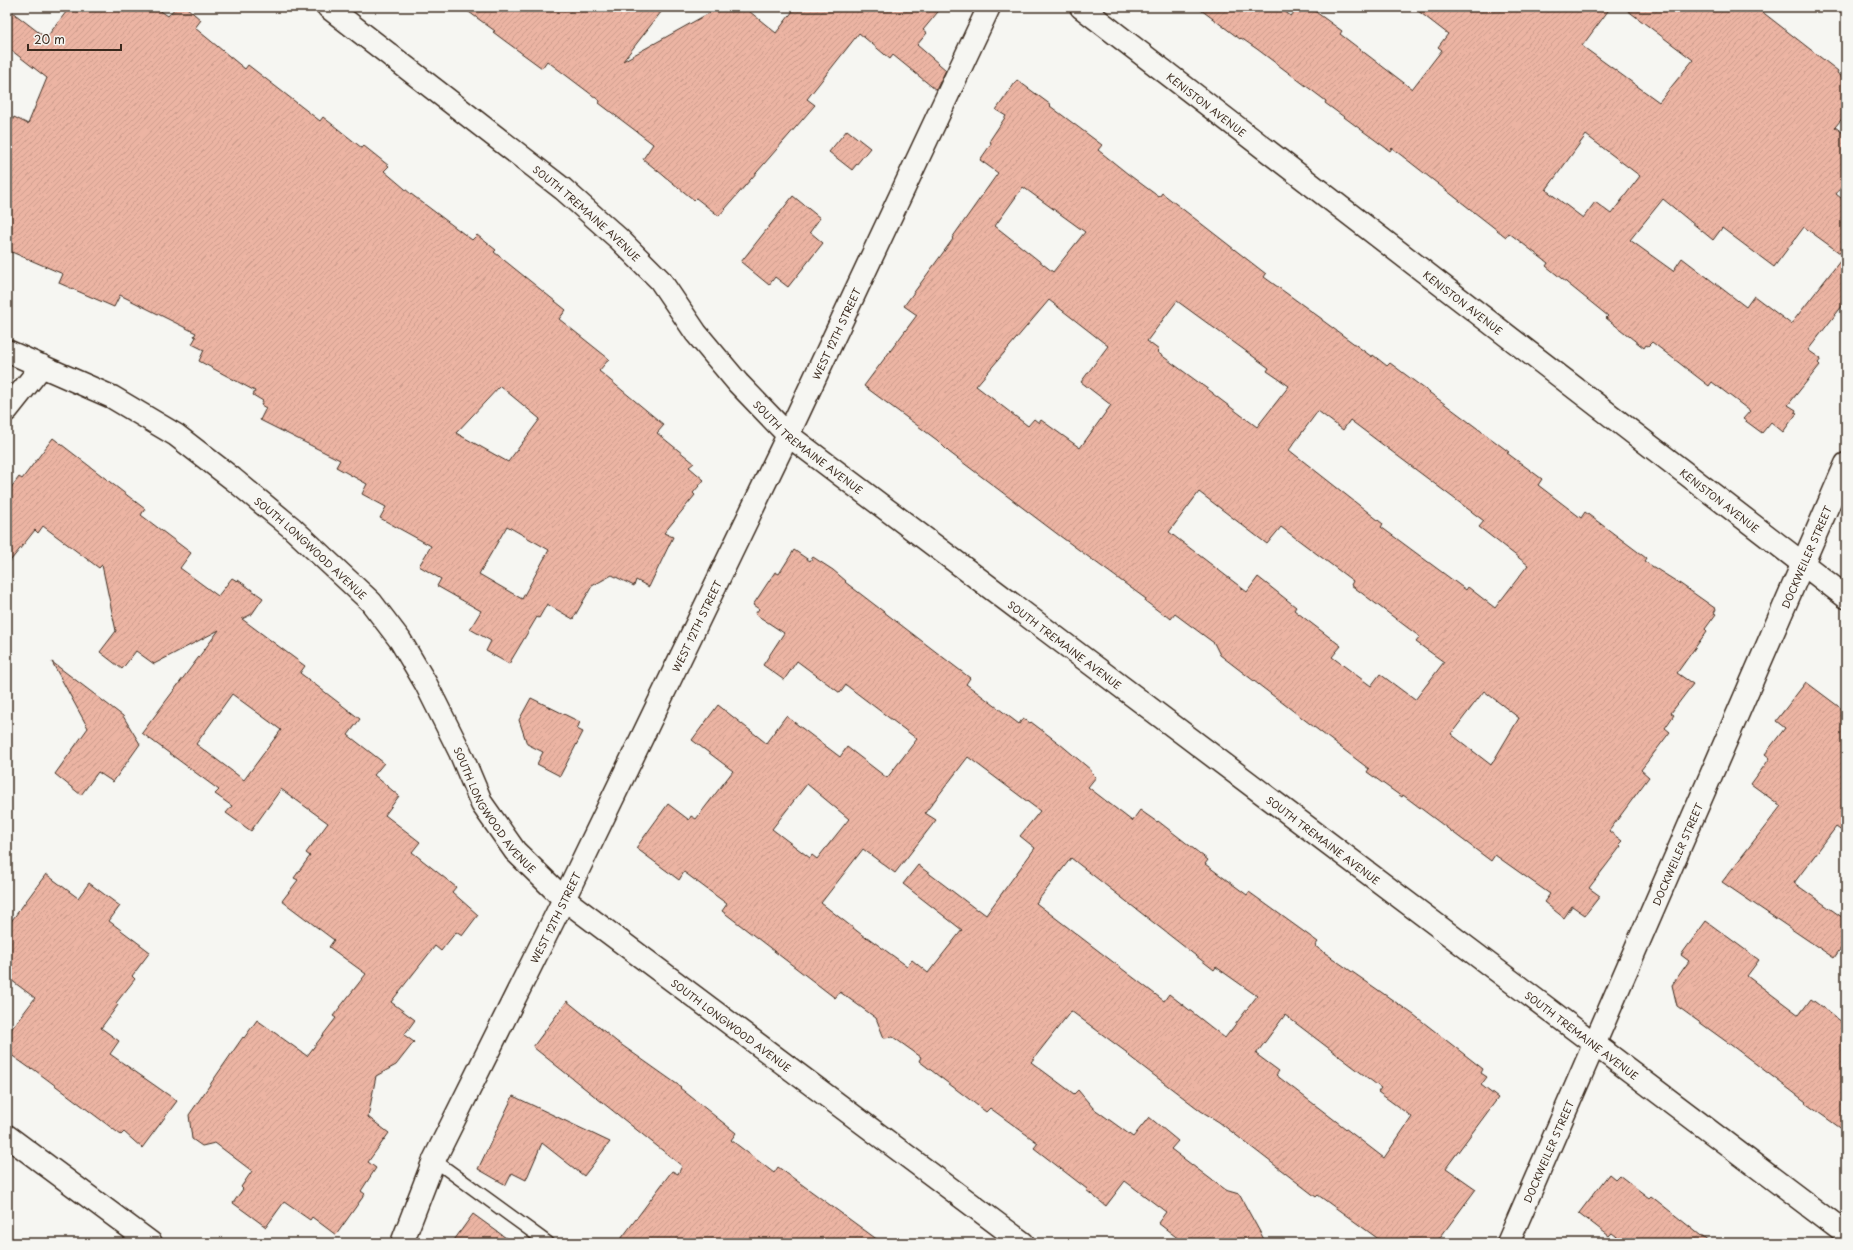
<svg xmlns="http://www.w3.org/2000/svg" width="1853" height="1250" font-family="'Playpen Sans',sans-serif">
	<defs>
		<pattern id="building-hatch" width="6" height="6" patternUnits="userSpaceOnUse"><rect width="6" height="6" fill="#ecb4a3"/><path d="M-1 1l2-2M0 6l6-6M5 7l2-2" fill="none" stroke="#cb9b8c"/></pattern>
	</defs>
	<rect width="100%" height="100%" fill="#f6f6f2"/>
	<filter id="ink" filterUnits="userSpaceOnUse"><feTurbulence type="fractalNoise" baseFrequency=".025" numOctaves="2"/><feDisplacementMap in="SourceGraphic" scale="8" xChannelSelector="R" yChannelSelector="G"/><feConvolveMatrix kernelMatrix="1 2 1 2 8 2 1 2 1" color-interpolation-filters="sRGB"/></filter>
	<g filter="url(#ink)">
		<!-- building -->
		<path fill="url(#building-hatch)" stroke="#3b2a1e" fill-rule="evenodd" d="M70 7H155L168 16 176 7H186L201 20 195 28 245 69 248 65 320 121 323 117 362 148 364 146 389 166 384 171 411 194 472 240 477 235 496 250 494 252 566 310 559 319 609 359 599 371 664 425 657 433 694 463 689 467 704 480 693 493 695 495 664 533 673 537 649 587 636 580 634 586 612 575 592 586 573 619 547 604 539 618 537 617 509 664 486 651 491 641 470 629 481 611 437 586 441 579 419 566 431 546 380 518 386 507 362 494 367 484 336 467 340 460 260 420 266 408 261 405 263 401 253 395 255 391 199 361 204 350 192 344 196 337 194 336 196 333 120 295 114 307 82 293 59 283 63 274 7 250V133L14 117 28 124 47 78 7 47V8L46 38ZM500 386 540 419 508 462 456 433ZM507 526 549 550 522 599 479 574Z
			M462 7H665L623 61 720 7H744L776 33 796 7H942L923 30 927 33 917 45 946 70 936 90 893 55 890 59 859 33 807 99 815 105 719 216 696 198 694 200 643 159 653 144 599 103 600 101 563 73 547 61 542 68 505 41 493 32 495 31Z
			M1197 7H1278L1291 16 1298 7H1309L1342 31 1340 34 1412 89 1442 50 1438 47 1448 34 1413 7H1611L1582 46 1659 102 1693 60 1623 7H1756L1838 71 1837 73 1846 80V114L1835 127 1846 135V181L1836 194 1846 202V301L1808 350 1821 359 1818 363 1820 365 1788 405 1796 410 1795 412 1797 413 1783 432 1771 422 1762 433 1743 419 1750 411 1712 382 1709 386 1652 342 1648 346 1646 345 1644 348 1606 318 1608 316 1546 266 1548 263 1509 233 1506 237 1392 148 1390 151 1325 103 1326 101 1257 49 1241 38 1240 39ZM1586 135 1640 176 1611 214 1595 202 1583 218 1546 190ZM1663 199 1713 240 1722 228 1774 267 1804 227 1844 256 1791 324 1754 296 1746 307 1682 258 1673 271 1630 240Z
			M1017 80 1051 105 1050 106 1102 145 1098 150 1128 174 1159 197 1162 193 1266 274 1264 277 1322 319V320L1372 357 1373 355 1387 366 1390 363 1509 452 1507 453 1542 479 1538 485 1581 518 1585 512 1646 558 1644 561 1682 585 1716 609 1714 613 1716 614 1705 629 1707 631 1677 673 1693 684 1671 713 1674 715 1665 728 1670 732 1641 770 1649 777 1609 831 1622 841 1619 844 1621 846 1589 888 1600 896 1585 915 1572 906 1564 918 1544 902 1550 894 1495 855 1491 861 1403 795 1402 797 1367 772 1369 769 1220 655 1214 643 1175 614 1171 619 1165 614 1164 615 1145 601 1146 599 1060 536 949 452 937 440 864 386 917 315 904 306 953 239 952 238 998 173 980 160 991 144 990 140 1006 116 996 110ZM1023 187 1085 232 1053 272 995 226ZM1049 300 1108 346 1081 382 1111 405 1080 448 1041 420 1039 423 1034 419 1028 426 976 386ZM1177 301 1269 368 1267 371 1289 386 1257 427 1213 394V393L1157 352 1159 350 1147 341ZM1318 411 1343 430 1350 420 1484 521 1479 527 1528 565 1495 608 1468 587 1466 590 1381 527 1383 524 1289 450ZM1199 492 1267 544 1281 527 1353 581 1351 585 1420 637 1416 642 1444 662 1415 700 1380 674 1371 686 1332 657 1341 646 1294 610 1296 607 1258 577 1247 592 1169 532ZM1484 691 1519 718 1491 765 1451 734Z
			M847 130 870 148 852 170 829 152Z
			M793 196 820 218 810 232 823 243 788 287 775 277 769 285 741 262Z
			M53 438 145 509 141 515 191 553 180 568 218 596 232 578 237 581 238 580 263 598 252 614 242 619 305 666 300 673 360 719 348 735 384 763 374 775 399 796 385 815 420 842 412 852 456 887 452 892 478 915 462 936 456 932 441 951 435 946 391 1002 415 1020 404 1035 414 1042 396 1065 376 1076 368 1117 389 1133 368 1162 376 1168 361 1191 365 1194 336 1235 312 1217 310 1220 284 1202 266 1227 233 1203 243 1189 241 1187 252 1171 215 1143 202 1146 192 1139 189 1115 243 1037 244 1038 257 1020 307 1056 336 1018 333 1016 366 974 329 947 334 940 282 901 298 880 294 878 310 856 306 853 328 823 281 789 251 831 226 813 232 806 215 794 219 790 142 733 219 630 154 664 136 651 122 669 100 652 116 631 102 565 99 568 43 526 38 533 35 530 7 565V493L19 477 22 479ZM232 694 281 730 244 780 196 744Z
			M794 550 810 561 813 557 833 570 846 581 845 582 970 678 966 684 1019 724 1023 718 1030 723 1031 722 1060 744 1091 770V772L1096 777 1088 787 1132 821 1140 810 1157 822 1158 821 1208 860 1205 864 1247 895 1249 892 1318 942 1315 946 1414 1015 1483 1069 1481 1073 1487 1077 1481 1085 1498 1098 1446 1168 1476 1189 1436 1243H1384L1318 1195 1316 1197 1219 1122 1201 1111 1151 1073 1129 1056 1130 1055 1071 1011 1031 1062 1074 1094 1078 1090 1093 1108 1133 1137 1149 1117 1178 1141 1171 1149 1225 1190 1239 1194 1266 1243H1184L1158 1223 1166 1212 1125 1181 1106 1206 1086 1190 1087 1189 1034 1148 1038 1143 990 1108 986 1112 919 1061 921 1057 893 1037 884 1038 876 1018 840 992 835 998 722 911 727 904 684 872 679 880 636 848 668 804 689 820 691 816 696 819 733 771 692 740 718 705 766 743 786 716 840 757 847 747 887 778 917 739 846 685 840 693 797 661 784 680 763 665 784 633 755 614 759 609 753 605 775 572 779 574ZM968 757 1040 811 1020 836 1035 848 986 915 978 909 977 910 918 865 903 884 962 930 928 973 912 960 907 966 867 937 866 938 821 903 863 849 895 873 936 820 925 813ZM807 784 849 819 817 859 812 855 810 858 772 829ZM1071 858 1214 970 1216 967 1257 996 1225 1038 1169 994 1164 1001 1036 903ZM1285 1015 1381 1088 1378 1092 1412 1117 1384 1158 1276 1075 1279 1071 1256 1054Z
			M52 662 123 716 140 744 113 782 98 772 81 795 55 774 88 728Z
			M1806 682 1846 712V834L1836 827 1794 883 1846 920V941L1834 958 1722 882 1781 806 1751 784 1770 758 1765 754 1785 728 1776 721Z
			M531 698 580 722 577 729 583 732 560 776 537 764 543 752 527 744 519 720Z
			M46 874 78 898 89 883 120 906 109 921 150 952 132 976 135 979 116 1003 118 1005 101 1028 119 1041 110 1054 177 1101 142 1148 124 1132 121 1135 32 1068 31 1069 7 1052V1035L35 998 7 977V927Z
			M1706 921 1759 960 1747 976 1799 1015 1811 999 1846 1025V1132L1805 1103 1806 1102 1731 1045 1677 1006 1672 985 1689 961 1681 955Z
			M567 1001 616 1041 681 1087 680 1088 736 1133 731 1140 774 1173 778 1167 882 1243H618L672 1171 678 1174 682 1166 533 1047Z
			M513 1096 610 1142 584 1176 542 1143 526 1180 512 1173 506 1185 478 1169Z
			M1609 1174 1615 1179 1619 1175 1649 1198 1651 1196 1710 1243H1625L1612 1233 1609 1236 1579 1213Z
			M473 1214 513 1243H452Z"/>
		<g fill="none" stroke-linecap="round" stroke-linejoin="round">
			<!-- lane casing -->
			<g stroke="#3b2a1e" stroke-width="15">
				<path id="lane" d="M434 1160 548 1243"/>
			</g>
			<!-- street casing -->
			<g stroke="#3b2a1e" stroke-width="25">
				<g id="street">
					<path id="s1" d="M328 7 563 189 619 239 660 280 696 333 738 383 788 435 1846 1234"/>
					<path id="s2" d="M1081 7 1846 597"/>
					<path id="s3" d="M7 351 112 397 176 435 233 479 292 528 371 602 400 640 426 684 460 752 482 804 515 851 564 899 1023 1243"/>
					<path d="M7 410 42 366"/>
					<path d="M7 1136 151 1243"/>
					<path id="s4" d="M402 1243 434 1160 564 899 788 435 989 7"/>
					<path id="s5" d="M1508 1243 1846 464"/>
				</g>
			</g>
			<!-- lane -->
			<use href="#lane" stroke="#f6f6f2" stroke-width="12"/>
			<!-- street -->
			<use href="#street" stroke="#f6f6f2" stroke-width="22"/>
		</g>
	</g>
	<g text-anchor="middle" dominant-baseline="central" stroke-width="3" stroke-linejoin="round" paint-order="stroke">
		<!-- street labels -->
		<g font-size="10" fill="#3b2a1e" stroke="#f6f6f2">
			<text stroke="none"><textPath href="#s2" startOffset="159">KENISTON AVENUE</textPath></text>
			<text stroke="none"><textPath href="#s1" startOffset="331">SOUTH TREMAINE AVENUE</textPath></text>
			<text stroke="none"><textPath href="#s2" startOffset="483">KENISTON AVENUE</textPath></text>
			<text stroke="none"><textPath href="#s4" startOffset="1008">WEST 12TH STREET</textPath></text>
			<text stroke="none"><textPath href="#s1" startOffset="655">SOUTH TREMAINE AVENUE</textPath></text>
			<text stroke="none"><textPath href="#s2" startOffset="807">KENISTON AVENUE</textPath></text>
			<text stroke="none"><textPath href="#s3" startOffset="365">SOUTH LONGWOOD AVENUE</textPath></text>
			<text stroke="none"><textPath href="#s5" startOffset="748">DOCKWEILER STREET</textPath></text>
			<text stroke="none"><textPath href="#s4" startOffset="684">WEST 12TH STREET</textPath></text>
			<text stroke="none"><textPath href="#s1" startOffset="979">SOUTH TREMAINE AVENUE</textPath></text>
			<text stroke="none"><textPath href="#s3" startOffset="689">SOUTH LONGWOOD AVENUE</textPath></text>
			<text stroke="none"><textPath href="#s1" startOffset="1303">SOUTH TREMAINE AVENUE</textPath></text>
			<text stroke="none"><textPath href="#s5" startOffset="424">DOCKWEILER STREET</textPath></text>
			<text stroke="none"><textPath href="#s4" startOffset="360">WEST 12TH STREET</textPath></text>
			<text stroke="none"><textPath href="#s3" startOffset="1013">SOUTH LONGWOOD AVENUE</textPath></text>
			<text stroke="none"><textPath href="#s1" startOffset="1627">SOUTH TREMAINE AVENUE</textPath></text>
			<text stroke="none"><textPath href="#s5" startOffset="100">DOCKWEILER STREET</textPath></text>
		</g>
	</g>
	<!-- margin -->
	<rect width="1853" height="1250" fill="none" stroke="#f6f6f2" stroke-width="24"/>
	<rect x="12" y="12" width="1829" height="1226" fill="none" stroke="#3b2a1e" stroke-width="1.5" filter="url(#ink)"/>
	<!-- scale -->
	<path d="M28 44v6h93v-6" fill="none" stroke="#3b2a1e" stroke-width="2"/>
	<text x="34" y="44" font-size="12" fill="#3b2a1e" stroke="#f6f6f2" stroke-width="3" paint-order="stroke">20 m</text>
</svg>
